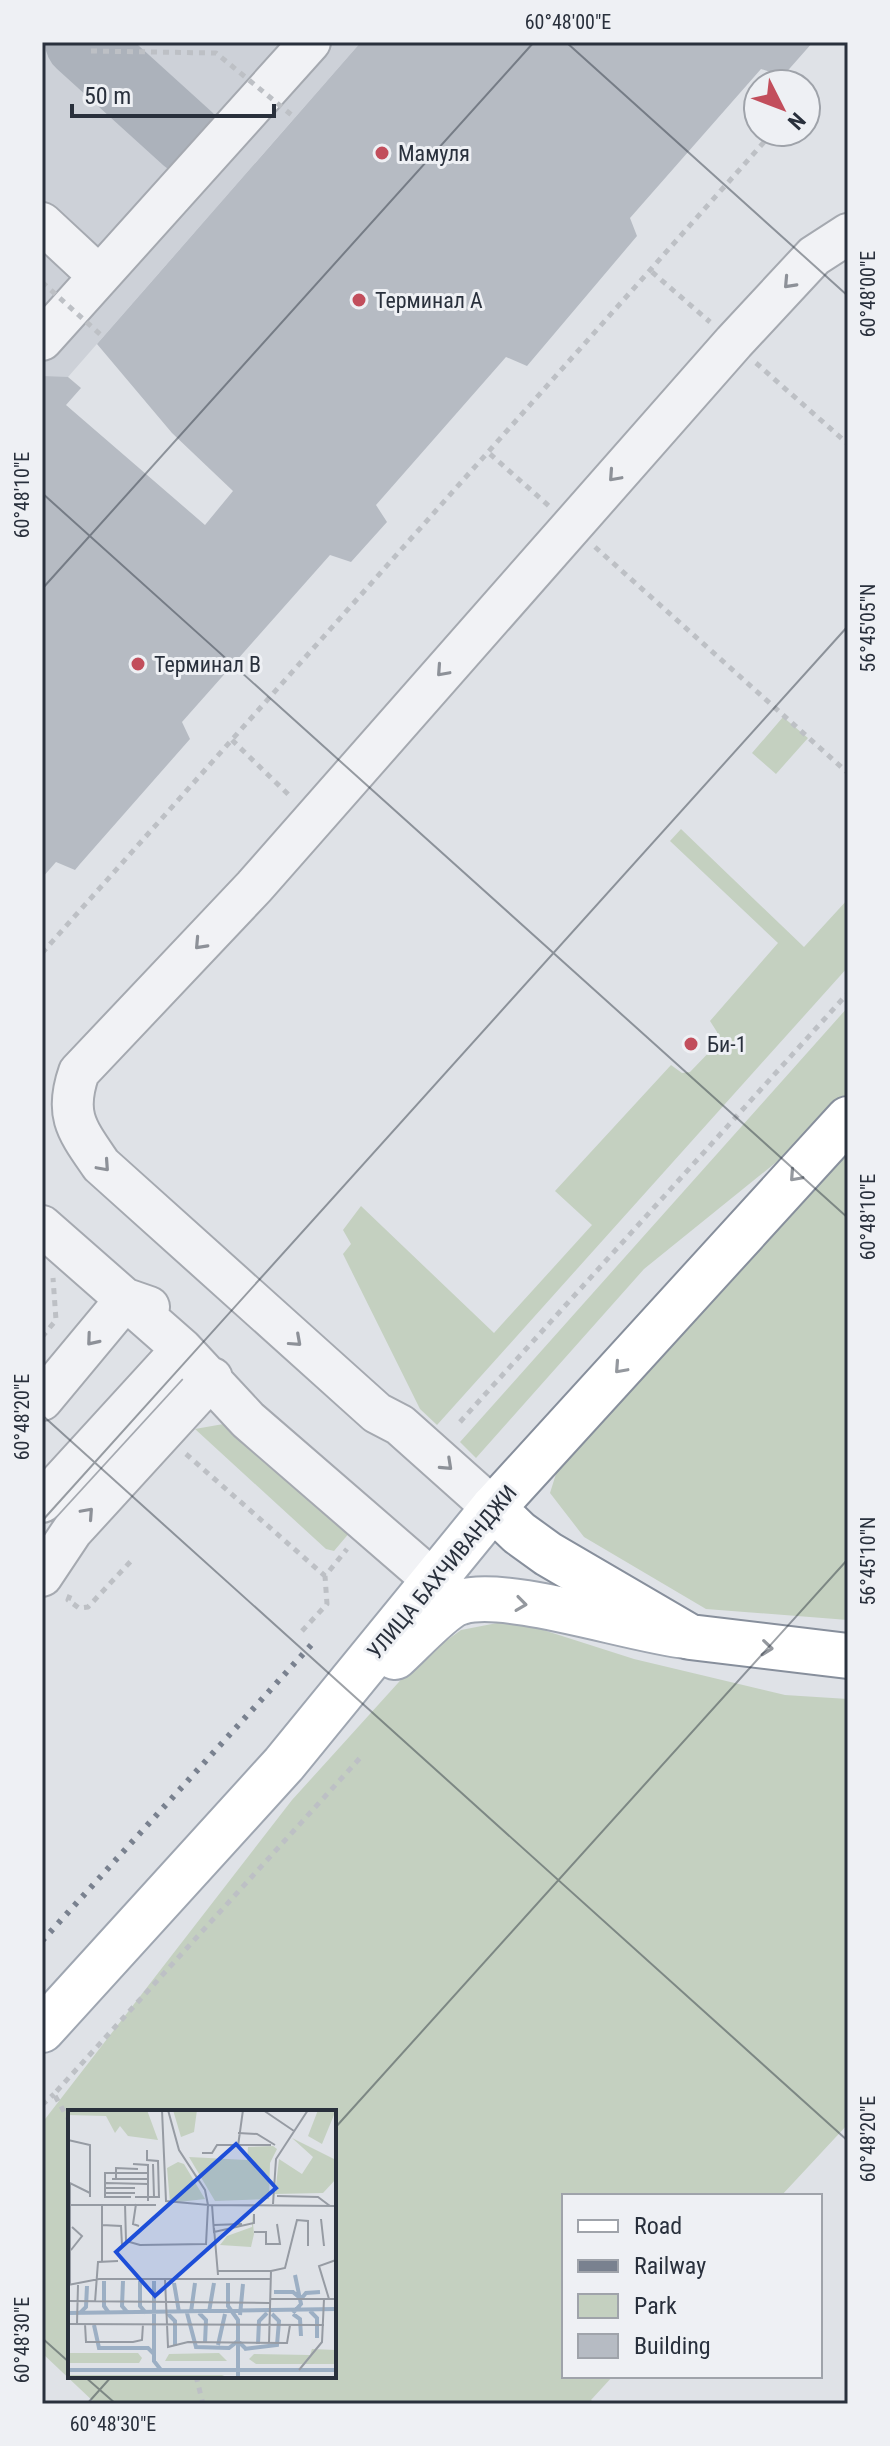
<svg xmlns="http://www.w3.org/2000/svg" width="890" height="2446" font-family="'Roboto Condensed',sans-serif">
	<rect width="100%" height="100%" fill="#dfe2e7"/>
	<!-- built -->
	<path fill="#cdd1d8" d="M42 42H361L68 377H42Z"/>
	<!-- green -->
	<path fill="#c4d0c0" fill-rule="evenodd" d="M783 717 808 738 776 774 752 753Z
		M681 829 804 947 848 899V967L437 1425 420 1409 343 1254 351 1244 343 1230 361 1206 494 1333 592 1225 555 1191 671 1065 682 1073 690 1072 717 1044V1032L710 1021 778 943 670 841Z
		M848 1007V1092L800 1143 644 1269 476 1458 460 1442Z
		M848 1154V1620L706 1609 584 1537 550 1493 560 1461Z
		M229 1423 356 1525 334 1551 326 1549 195 1429Z
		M512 1620 634 1659 785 1695 848 1699V2124L781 2196H564V2376H613L591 2400 595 2404H96L42 2353V2123L292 1800 417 1662 461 1630ZM70 2112H334V2376H70Z"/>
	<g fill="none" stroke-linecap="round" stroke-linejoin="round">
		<!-- taxiway -->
		<path stroke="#acb2bb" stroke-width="72" d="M81 42 188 139"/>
	</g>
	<!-- building -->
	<path fill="#b6bbc3" d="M361 42H813L783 76 761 69 630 218 637 236 527 366 506 357 376 505 387 522 351 562 330 555 182 722 190 739 80 864 75 870 56 862 42 878V376L68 377 81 388 66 405 205 525 233 491 172 433 97 344Z"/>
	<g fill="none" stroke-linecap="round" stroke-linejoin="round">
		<!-- minor casing -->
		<g stroke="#a5a9b0" stroke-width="44">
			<path id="minor" d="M42 223 99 276
				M42 340 310 42
				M42 1226 182 1349 248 1420 457 1601
				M42 1400 126 1299 149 1307
				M42 1502 182 1349
				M493 1508 400 1425 377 1413 101 1165C77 1130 64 1115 79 1072L254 887 734 342 814 256 848 234
				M42 1576 72 1531 212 1378"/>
		</g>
		<!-- major casing -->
		<g stroke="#9fa6b1" stroke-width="48">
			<path id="major" d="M395 1657C410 1644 444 1606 461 1602 507 1588 631 1630 686 1636
				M42 2030 284 1764 493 1508"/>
		</g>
		<!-- highway casing -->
		<g stroke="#878f9c" stroke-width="48">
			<path id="highway" d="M848 1119 493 1508 519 1533 548 1554 690 1637 848 1656"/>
		</g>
		<!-- path -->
		<path stroke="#bdc0c5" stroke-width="5" stroke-dasharray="6 6" stroke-linecap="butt" d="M652 272 710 322
			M756 363 848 444
			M490 454 549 506
			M595 547 848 773
			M232 740 291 797
			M42 953 773 132
			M42 1337 56 1320 53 1278
			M460 1422 848 993
			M186 1454 325 1576
			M70 1595 68 1600 79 1608 88 1607 131 1561
			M302 1631 327 1604 325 1576 347 1549
			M42 2105 54 2094
			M70 2122 54 2094 360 1758
			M196 2376 203 2404"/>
		<!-- minor -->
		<use href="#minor" stroke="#f1f2f5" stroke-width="40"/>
		<!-- major -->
		<use href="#major" stroke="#fff" stroke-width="44"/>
		<!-- highway -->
		<use href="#highway" stroke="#fff" stroke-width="44"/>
		<!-- rail -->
		<path stroke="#79818f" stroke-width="6" stroke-dasharray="4 8" stroke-linecap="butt" d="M42 1941 313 1643"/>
		<!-- path-bridge -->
		<path stroke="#bdc0c5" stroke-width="5" stroke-dasharray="6 6" stroke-linecap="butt" d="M91 51 216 53 294 117
			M42 282 103 337"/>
	</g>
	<!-- one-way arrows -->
	<defs><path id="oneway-chevron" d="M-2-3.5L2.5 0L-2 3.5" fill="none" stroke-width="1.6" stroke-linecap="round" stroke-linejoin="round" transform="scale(2)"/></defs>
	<g stroke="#8d9198">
		<use href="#oneway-chevron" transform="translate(789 283) rotate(133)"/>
		<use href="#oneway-chevron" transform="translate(614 476) rotate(132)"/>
		<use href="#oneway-chevron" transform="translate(442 671) rotate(132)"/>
		<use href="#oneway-chevron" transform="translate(200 944) rotate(133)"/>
		<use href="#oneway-chevron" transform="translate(104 1166) rotate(48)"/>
		<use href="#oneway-chevron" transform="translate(92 1340) rotate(130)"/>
		<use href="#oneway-chevron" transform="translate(296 1341) rotate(42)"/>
		<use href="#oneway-chevron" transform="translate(447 1465) rotate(43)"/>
		<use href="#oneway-chevron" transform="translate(88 1513) rotate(-48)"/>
	</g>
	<g stroke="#94989e">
		<use href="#oneway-chevron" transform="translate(795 1176) rotate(132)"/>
		<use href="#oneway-chevron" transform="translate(620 1368) rotate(132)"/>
		<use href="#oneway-chevron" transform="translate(521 1604) rotate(8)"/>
		<use href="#oneway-chevron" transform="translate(767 1648) rotate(6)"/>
	</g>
	<!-- ticks -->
	<path fill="none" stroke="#29303c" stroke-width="2" stroke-opacity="0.45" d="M566 42 848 296M42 493 848 1218M42 589 534 42M42 1415 848 2141M42 1521 848 626M334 2129 848 1559M42 2338 70 2363M84 2376 116 2404M87 2404 112 2376"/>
	<!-- markers -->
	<g fill="#c24e5c" stroke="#eef0f4" stroke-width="3">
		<circle cx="382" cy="153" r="8"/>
		<circle cx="359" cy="300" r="8"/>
		<circle cx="138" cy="664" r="8"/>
		<circle cx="691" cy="1044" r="8"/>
	</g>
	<g text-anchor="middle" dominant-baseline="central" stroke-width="6" stroke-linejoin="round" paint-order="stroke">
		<!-- poi labels -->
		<g font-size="22" fill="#29303c" stroke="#eef0f4" text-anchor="start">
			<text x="398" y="153">Мамуля</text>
			<text x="375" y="300">Терминал А</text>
			<text x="154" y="664">Терминал B</text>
			<text x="707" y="1044">Би-1</text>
		</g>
		<!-- street labels -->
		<g font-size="22" fill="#29303c" stroke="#eef0f4">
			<text transform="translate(442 1572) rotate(-50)">УЛИЦА БАХЧИВАНДЖИ</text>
		</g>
	</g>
	<!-- overview -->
	<g transform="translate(68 2110)">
		<rect width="268" height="268" fill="#dfe2e7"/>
		<path d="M0 0H79L90 30 60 26 52 16 47 23 38 6 0 5ZM105 0H129L126 22 113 27ZM250 0H268L254 34 240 26ZM224 28 268 50V69L255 83 207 84 211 49 234 64 245 47ZM205 36 209 39 202 53 201 89 147 91 121 47 179 50 180 37ZM110 52 116 54 137 89 102 93 99 58ZM184 103 186 124 183 137 152 135 159 126 184 117ZM244 239 268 240V254H188L181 249 186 244 242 245ZM0 243H70L74 248 71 253H0ZM151 243 159 251H97L101 244ZM0 265H154L161 268H0Z" fill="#c4d0c0"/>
		<path fill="none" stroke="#9cafc4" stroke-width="4" d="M36 171V196L41 203M55 171 54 196 60 203M72 171V196L78 203M86 171V251L93 260M106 173 111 202M160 173V196L170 210V268M206 182H225L233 189 238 183 252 182M242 201 249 208V228M123 202 127 173M141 202 146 173M0 203 268 199M12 203 18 197 19 176M99 203 107 211V236M119 203 128 237 161 238 170 231 178 239M131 203 138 210 137 233M225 203 233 194 227 165M225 204 232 209 233 226M172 205 175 174M26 215 31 238H80L86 244M190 234 191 211 199 203M150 235 157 204M176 239 209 235 211 211 204 204M0 260H268"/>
		<path fill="none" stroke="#969ba3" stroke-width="2" d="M94 0 98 91 140 95 137 80 111 40 100 0M195 0 226 21M170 23 189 24 207 35M0 30 22 35V87M170 36 175 0M134 43H144L149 35H203M65 54 80 55V91M85 54 86 87M44 69H80M48 69V58L70 59M38 73 80 74M38 78H67M38 83H67M209 86 250 87 262 96M63 87H37V63H80M67 87H91L90 51 79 50V40M57 94 58 131 72 135 138 134 140 95M68 94 65 114 71 116M205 94 208 49 240 0M0 95H88M140 95 268 96M144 95 146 122 186 113V104M253 109 256 136M34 115 53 116 54 135M146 115 174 114M146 118 150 165M186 122H198V134H212L209 114M3 140 14 126 4 117M268 150 251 156 261 189H268M34 151V95M150 161H203L201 233M203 161 217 158 229 110 240 111V136M97 169 100 237 120 232 219 233 222 215M0 175 31 169H203M2 175V73L22 83M202 189H256M0 191 202 193M27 192 30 152 50 151M0 214 256 215M9 214 10 175M17 214 18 232H65L74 230 75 214M231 260 254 232 256 189H261"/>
		<path fill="#1d4ed8" fill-opacity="0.15" stroke="#1d4ed8" stroke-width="4" d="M168 34 208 78 87 186 48 142Z"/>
		<rect width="268" height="268" fill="none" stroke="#29303c" stroke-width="4"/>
	</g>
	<!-- border -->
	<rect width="890" height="2446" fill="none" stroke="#eef0f4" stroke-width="88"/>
	<!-- legend -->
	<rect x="562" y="2194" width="260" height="184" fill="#eef0f4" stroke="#9fa3aa" stroke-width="2"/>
	<rect x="578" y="2220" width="40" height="12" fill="#ffffff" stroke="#9fa3aa" stroke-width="2"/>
	<text x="634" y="2234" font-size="24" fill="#29303c">Road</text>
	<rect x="578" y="2260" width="40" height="12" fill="#79818f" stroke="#9fa3aa" stroke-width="2"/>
	<text x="634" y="2274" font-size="24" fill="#29303c">Railway</text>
	<rect x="578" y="2294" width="40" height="24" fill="#c4d0c0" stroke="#9fa3aa" stroke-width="2"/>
	<text x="634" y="2314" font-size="24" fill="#29303c">Park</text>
	<rect x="578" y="2334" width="40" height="24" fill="#b6bbc3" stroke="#9fa3aa" stroke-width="2"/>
	<text x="634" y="2354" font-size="24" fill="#29303c">Building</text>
	<!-- north arrow -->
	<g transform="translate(782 108) rotate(132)"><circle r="38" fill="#eef0f4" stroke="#9fa3aa" stroke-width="2"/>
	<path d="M0-6L14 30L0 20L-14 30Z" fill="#c24e5c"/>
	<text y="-12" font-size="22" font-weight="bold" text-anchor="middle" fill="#29303c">N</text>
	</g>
	<!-- scale -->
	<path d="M72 104v12h202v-12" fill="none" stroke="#29303c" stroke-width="4"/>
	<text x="84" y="104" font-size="24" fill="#29303c" stroke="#eef0f4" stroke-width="6" paint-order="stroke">50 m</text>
	<rect x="44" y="44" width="802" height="2358" fill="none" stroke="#29303c" stroke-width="3"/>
	<g font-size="20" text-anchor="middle" fill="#29303c">
		<text x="568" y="29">60°48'00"E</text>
		<text transform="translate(868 294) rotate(-90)" y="7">60°48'00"E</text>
		<text transform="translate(22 495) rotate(-90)" y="7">60°48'10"E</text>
		<text transform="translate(868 628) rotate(-90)" y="7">56°45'05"N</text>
		<text transform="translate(868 1217) rotate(-90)" y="7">60°48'10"E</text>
		<text transform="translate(22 1417) rotate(-90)" y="7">60°48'20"E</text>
		<text transform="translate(868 1561) rotate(-90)" y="7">56°45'10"N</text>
		<text transform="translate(868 2139) rotate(-90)" y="7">60°48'20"E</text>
		<text transform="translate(22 2340) rotate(-90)" y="7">60°48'30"E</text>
		<text x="113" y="2431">60°48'30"E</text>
	</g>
</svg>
